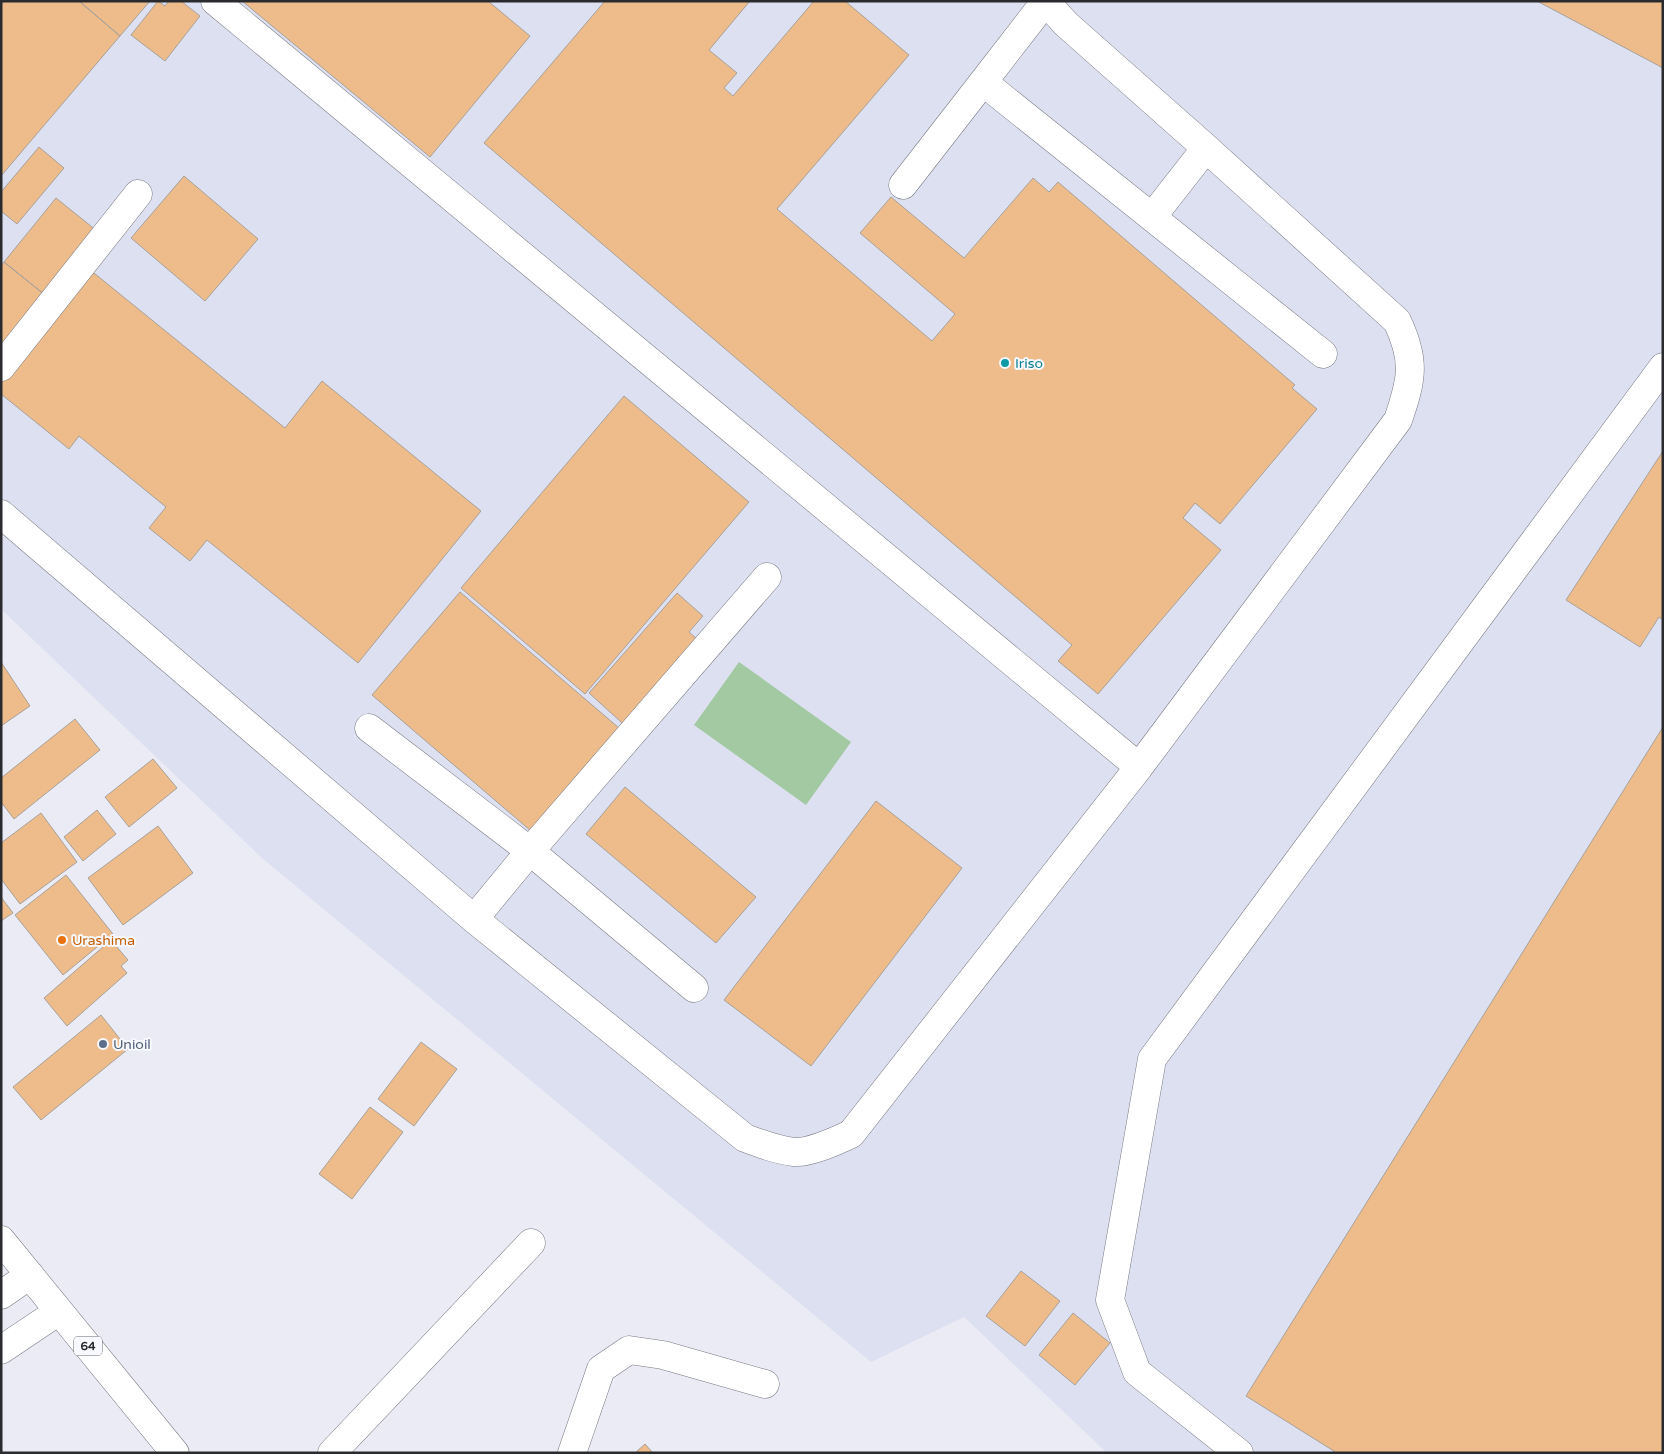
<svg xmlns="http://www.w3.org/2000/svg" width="1664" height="1454" font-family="'Varela Round',sans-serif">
	<rect width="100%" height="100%" fill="#eaebf5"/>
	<!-- built -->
	<path fill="#dde0f0" d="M1 1H1663V1453H1107L964 1317 871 1362 263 859 1 609Z"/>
	<!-- green -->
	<path fill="#a2c9a1" d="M739 662 851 742 806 805 694 725Z"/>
	<!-- building -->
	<path fill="#edbc8a" stroke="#a8a19a" d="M5 1H79L120 36 1 176V5Z
		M79 1H150L120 36Z
		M158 1 165 6 169 1H181L200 16 165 61 131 35Z
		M242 1H488L530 36 430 157Z
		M605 1H750L709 50 737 73 724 88 733 96 814 1H845L909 55 777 209 932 341 955 314 860 233 891 197 964 258 1033 178 1049 192 1058 182 1295 385 1292 388 1317 409 1220 524 1195 503 1183 518 1221 550 1098 694 1058 661 1072 645 484 143Z
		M1537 1H1663V68Z
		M39 147 64 168 17 224 1 211V192Z
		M184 176 258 239 205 301 131 238Z
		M56 198 97 231 45 295 4 262Z
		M4 262 45 295 1 348V266Z
		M89 269 285 428 322 381 481 511 358 663 207 540 190 561 149 528 166 507 79 436 69 449 1 394V378Z
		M624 396 749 502 585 694 461 588Z
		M1663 451V620L1659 617 1640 647 1566 600Z
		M460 592 626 734 538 837 372 695Z
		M677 593 703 616 689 632 706 647 631 731 589 693Z
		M1 662 30 706 1 726Z
		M75 719 100 750 14 819 1 802V778Z
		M1663 727V1453H1337L1246 1396Z
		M153 759 177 788 129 827 105 797Z
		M625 787 756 897 716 943 586 834Z
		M876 801 962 868 811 1066 724 1000Z
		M97 810 116 834 83 861 64 837Z
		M41 813 77 862 20 904 1 879V843Z
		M158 826 193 873 123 925 88 878Z
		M66 875 113 934 63 975 15 915Z
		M1 897 13 913 1 921Z
		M111 940 128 960 121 966 127 973 67 1026 44 998Z
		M101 1015 128 1049 41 1120 13 1087Z
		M421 1042 457 1069 414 1126 378 1099Z
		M370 1107 403 1132 352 1199 319 1174Z
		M1021 1271 1060 1301 1025 1346 986 1316Z
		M1073 1313 1110 1343 1075 1385 1039 1355Z
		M645 1444 653 1453H635Z"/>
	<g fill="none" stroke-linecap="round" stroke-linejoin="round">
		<!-- minor casing -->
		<g stroke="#787a82" stroke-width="29">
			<path id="minor" d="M215 1 1139 767
				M1044 1 1045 2 983 82 1323 354
				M903 185 983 82
				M1152 217 1206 148
				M1 367 138 194
				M1 514 474 919 745 1138C761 1144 777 1150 794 1152 810 1153 836 1141 851 1134L1139 767 1398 420C1412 379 1416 361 1397 321L1206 148 1066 24 1045 1
				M369 728 530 851 767 577
				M474 919 530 851 694 988
				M332 1453 531 1243
				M572 1453 601 1369 629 1350 663 1355 765 1384
				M1239 1453 1137 1372 1110 1300 1152 1059 1663 367"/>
		</g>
		<!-- major casing -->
		<g stroke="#787a82" stroke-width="29">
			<path id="major" d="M1 1240 175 1453
				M1 1295 30 1275
				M1 1350 59 1311"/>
		</g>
		<!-- minor -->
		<use href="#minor" stroke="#fff" stroke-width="28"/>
		<!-- major -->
		<use href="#major" stroke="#fff" stroke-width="28"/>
	</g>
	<!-- markers -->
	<circle fill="#0f9aa8" stroke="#f8f9ff" stroke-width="2" cx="1005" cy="363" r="5"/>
	<circle fill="#e8710a" stroke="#f8f9ff" stroke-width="2" cx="62" cy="940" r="5"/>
	<circle fill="#5c6f8a" stroke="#f8f9ff" stroke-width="2" cx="103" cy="1044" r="5"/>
	<g text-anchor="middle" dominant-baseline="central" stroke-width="4" stroke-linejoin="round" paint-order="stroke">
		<!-- shield labels -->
		<rect fill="#f8f9ff" stroke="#68696d" stroke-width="1" x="74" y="1336.5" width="28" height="19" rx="4"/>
		<g font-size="12" font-weight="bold" fill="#2a2b2e">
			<text x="88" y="1346">64</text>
		</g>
		<!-- culture labels -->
		<g font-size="14" fill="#0d838f" stroke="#f8f9ff" text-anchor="start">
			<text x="1015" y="363">Iriso</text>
		</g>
		<!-- food labels -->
		<g font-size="14" fill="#c56008" stroke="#f8f9ff" text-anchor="start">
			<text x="72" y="940">Urashima</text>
		</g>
		<!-- service labels -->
		<g font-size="14" fill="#4e5e75" stroke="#f8f9ff" text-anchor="start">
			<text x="113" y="1044">Unioil</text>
		</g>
	</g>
	<!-- border -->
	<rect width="1664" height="1454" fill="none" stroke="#2a2b2e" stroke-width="5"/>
</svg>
